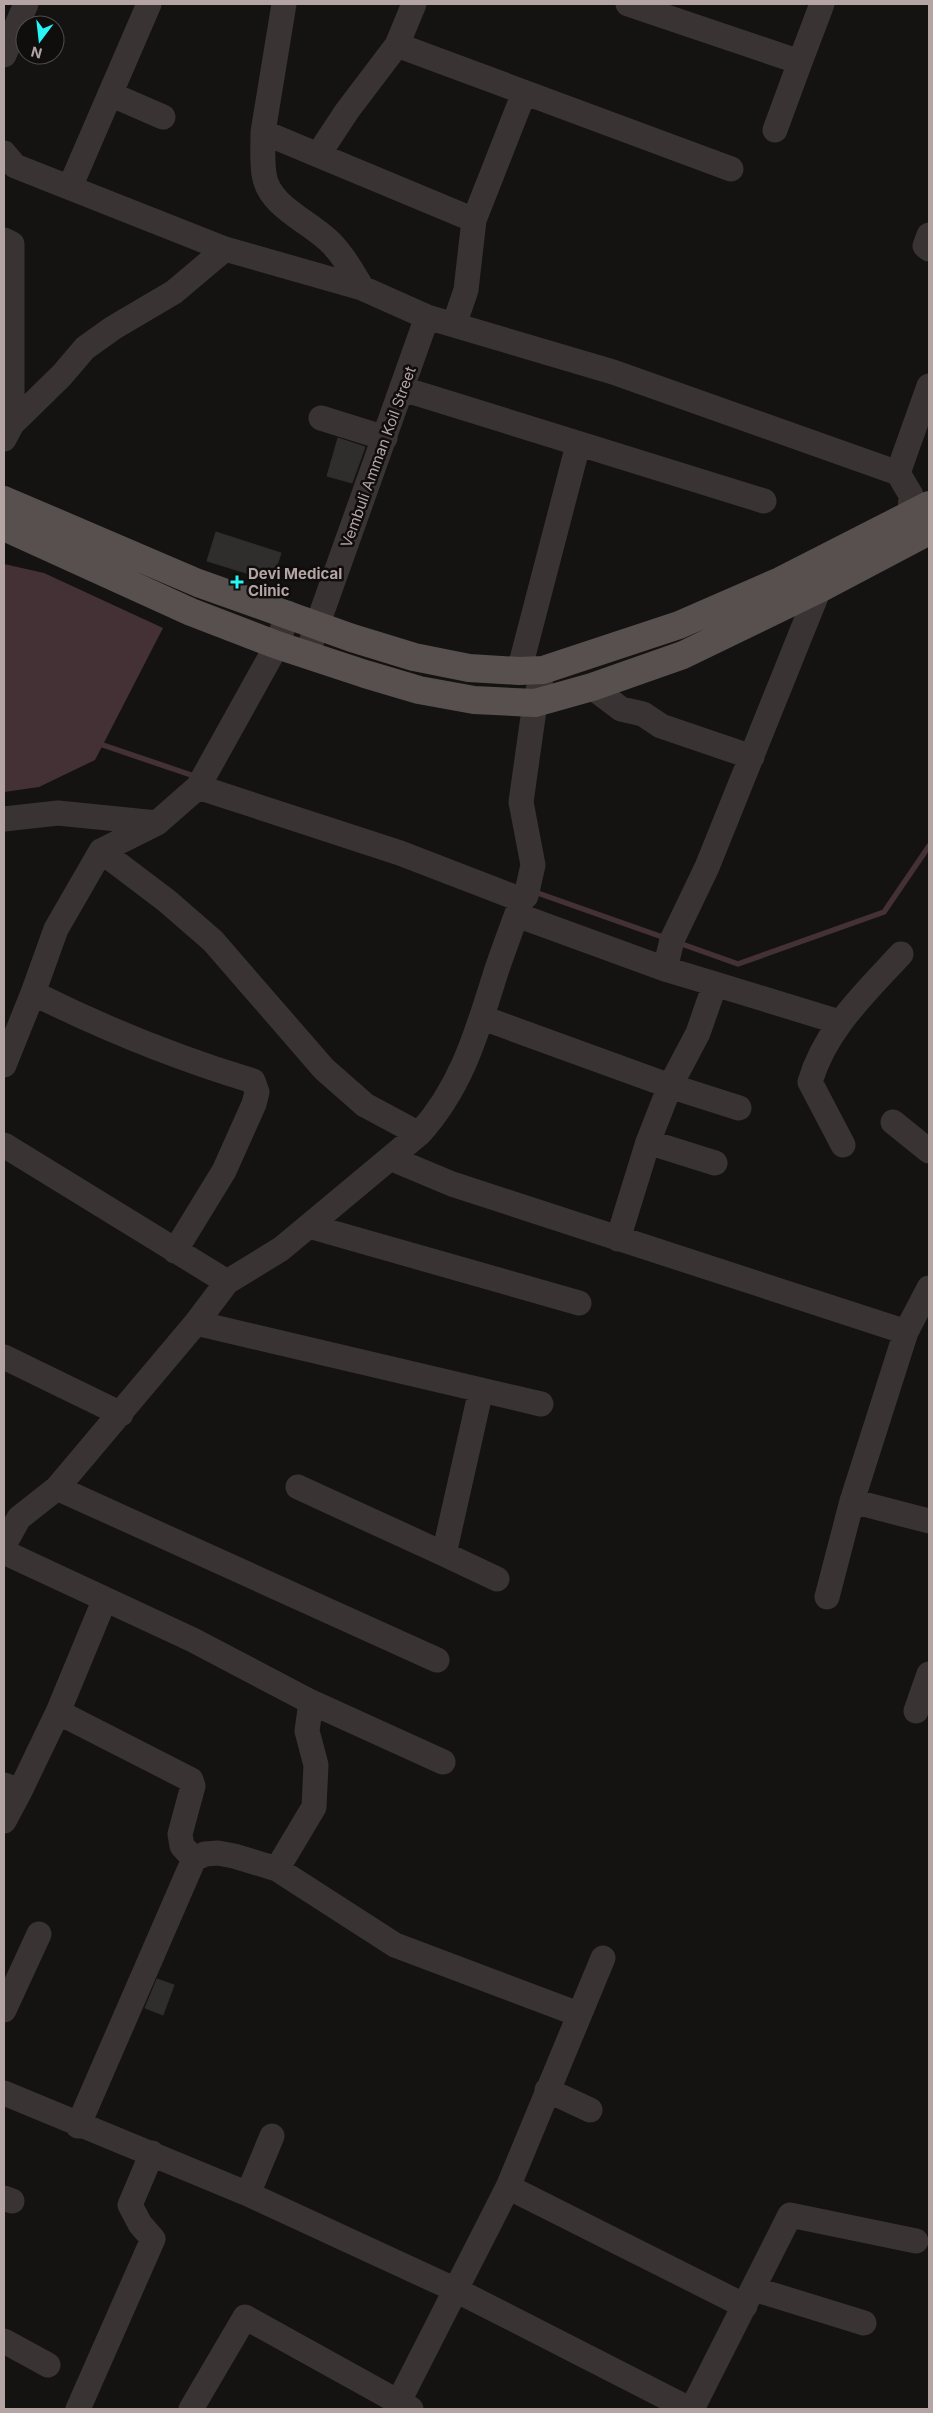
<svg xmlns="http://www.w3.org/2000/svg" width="933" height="2413" font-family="Inter,sans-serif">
	<rect width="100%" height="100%" fill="#141312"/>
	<!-- water -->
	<path fill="#443135" d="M4 564 44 573 163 628 95 760 39 787 4 792Z"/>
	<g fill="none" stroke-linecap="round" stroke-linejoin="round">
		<!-- stream -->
		<path stroke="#443135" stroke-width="5.5" d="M97 743 197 777
			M532 891 668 939
			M679 943 738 964 884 912 929 846"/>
	</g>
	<!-- building -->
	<path fill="#302e2d" stroke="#302e2c" d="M338 438 365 447 352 483 327 476Z
		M216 532 281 553 272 581 207 561Z
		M157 1979 174 1985 163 2015 145 2008Z"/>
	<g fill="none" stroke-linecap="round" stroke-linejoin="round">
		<!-- minor -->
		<path stroke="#393433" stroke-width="25" d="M628 4 800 62 822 4
			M397 45 731 169
			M4 55 26 4
			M110 94 163 117
			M775 130 800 62
			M263 132 284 4
			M4 153 15 166 225 249 362 288 427 317 613 372 898 473 911 495 910 515
			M318 155 474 220
			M70 187 149 4
			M929 235 925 246 929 249
			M4 240 12 244V424
			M362 288C353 273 345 257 332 244 312 222 268 207 264 174 262 161 263 146 263 132L318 155 347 111 397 45 414 4
			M454 325 466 290 474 220 524 93
			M403 389 764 501
			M321 418 385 438
			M4 439 12 424 62 375 85 348 113 328 174 292 225 249
			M898 473 929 386
			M307 654 427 317
			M519 671 578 445
			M592 687 621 709 643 714 661 726 752 757
			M198 787 400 853 522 900
			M4 819 58 813 157 823
			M101 851 167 901 213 941 324 1069 365 1105 419 1134
			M517 915 665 969
			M715 984 839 1022
			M33 993C105 1029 177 1058 253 1081L257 1092 254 1104 224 1171 175 1251
			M483 1018 670 1086 739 1108
			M4 1065 33 993 56 929 101 851 157 823 198 787 277 645 288 613
			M893 1122 929 1151
			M648 1142 715 1163
			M4 1145 227 1282
			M843 1145 810 1082C825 1030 865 993 901 954
			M390 1158 452 1184 906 1332
			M309 1226 579 1303
			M618 1239 648 1142 670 1086 698 1033 715 984 665 969 672 940 707 867 819 589
			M196 1323 541 1404
			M4 1357 121 1414
			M298 1487 444 1554 481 1390
			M57 1488 437 1660
			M852 1501 929 1521
			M4 1545 19 1518 57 1488 196 1323 227 1282 281 1249 419 1134C462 1087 477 1032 496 972 504 948 513 924 522 900L526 896 533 865 521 802 535 703 543 670
			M4 1552 193 1640 311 1702 443 1762
			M444 1554 497 1579
			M827 1597 852 1501 906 1332 929 1288
			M916 1711 929 1674
			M58 1712 191 1780 193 1786 180 1834 182 1846 194 1859
			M4 1785 20 1791 4 1821
			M20 1791 58 1712 104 1601
			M277 1869 314 1807 316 1765 307 1731 311 1702
			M4 2010 39 1934
			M547 2090 590 2110
			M4 2093 248 2194 456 2290 689 2409
			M78 2126 194 1859 205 1854 218 1853 234 1856 277 1869 395 1945 578 2014
			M508 2187 745 2306
			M248 2194 272 2136
			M4 2198 12 2201
			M754 2289 864 2323
			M4 2341 48 2365
			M78 2409 153 2239 140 2224 130 2205 152 2153
			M191 2409 245 2317 411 2409
			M395 2409 508 2187 603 1958
			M692 2409 790 2215 916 2241"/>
		<!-- major -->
		<path stroke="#58504f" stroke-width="28" d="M4 500 198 583 352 638 414 657 469 668 519 671 543 670 679 625 780 581 929 505
			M4 527 191 612 277 645 365 674 419 690 474 700 535 703 592 687 683 655 819 589 929 531"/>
	</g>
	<!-- markers -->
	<path fill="#28f6f6" stroke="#0f0e0d" stroke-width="2" d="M234.5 574.5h5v5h5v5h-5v5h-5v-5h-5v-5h5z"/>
	<g text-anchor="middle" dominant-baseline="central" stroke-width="5" stroke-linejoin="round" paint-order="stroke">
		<!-- street labels -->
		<g font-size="15" fill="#b5a4a4" stroke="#0f0e0d">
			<text transform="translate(378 457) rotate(-70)">Vembuli Amman Koil Street</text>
		</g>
		<!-- poi labels -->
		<g font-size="15" font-weight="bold" fill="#b5a4a4" stroke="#0f0e0d" text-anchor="start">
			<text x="248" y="573">Devi Medical<tspan x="248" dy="17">Clinic</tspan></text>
		</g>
	</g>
	<!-- border -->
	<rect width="933" height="2413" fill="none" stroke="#b5a4a4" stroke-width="10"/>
	<!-- north arrow -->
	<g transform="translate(40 40) rotate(195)"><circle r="24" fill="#0f0e0d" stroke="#514a49"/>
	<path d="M0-4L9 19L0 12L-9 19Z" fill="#28f6f6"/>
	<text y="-8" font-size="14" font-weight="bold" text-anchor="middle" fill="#b5a4a4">N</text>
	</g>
</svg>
